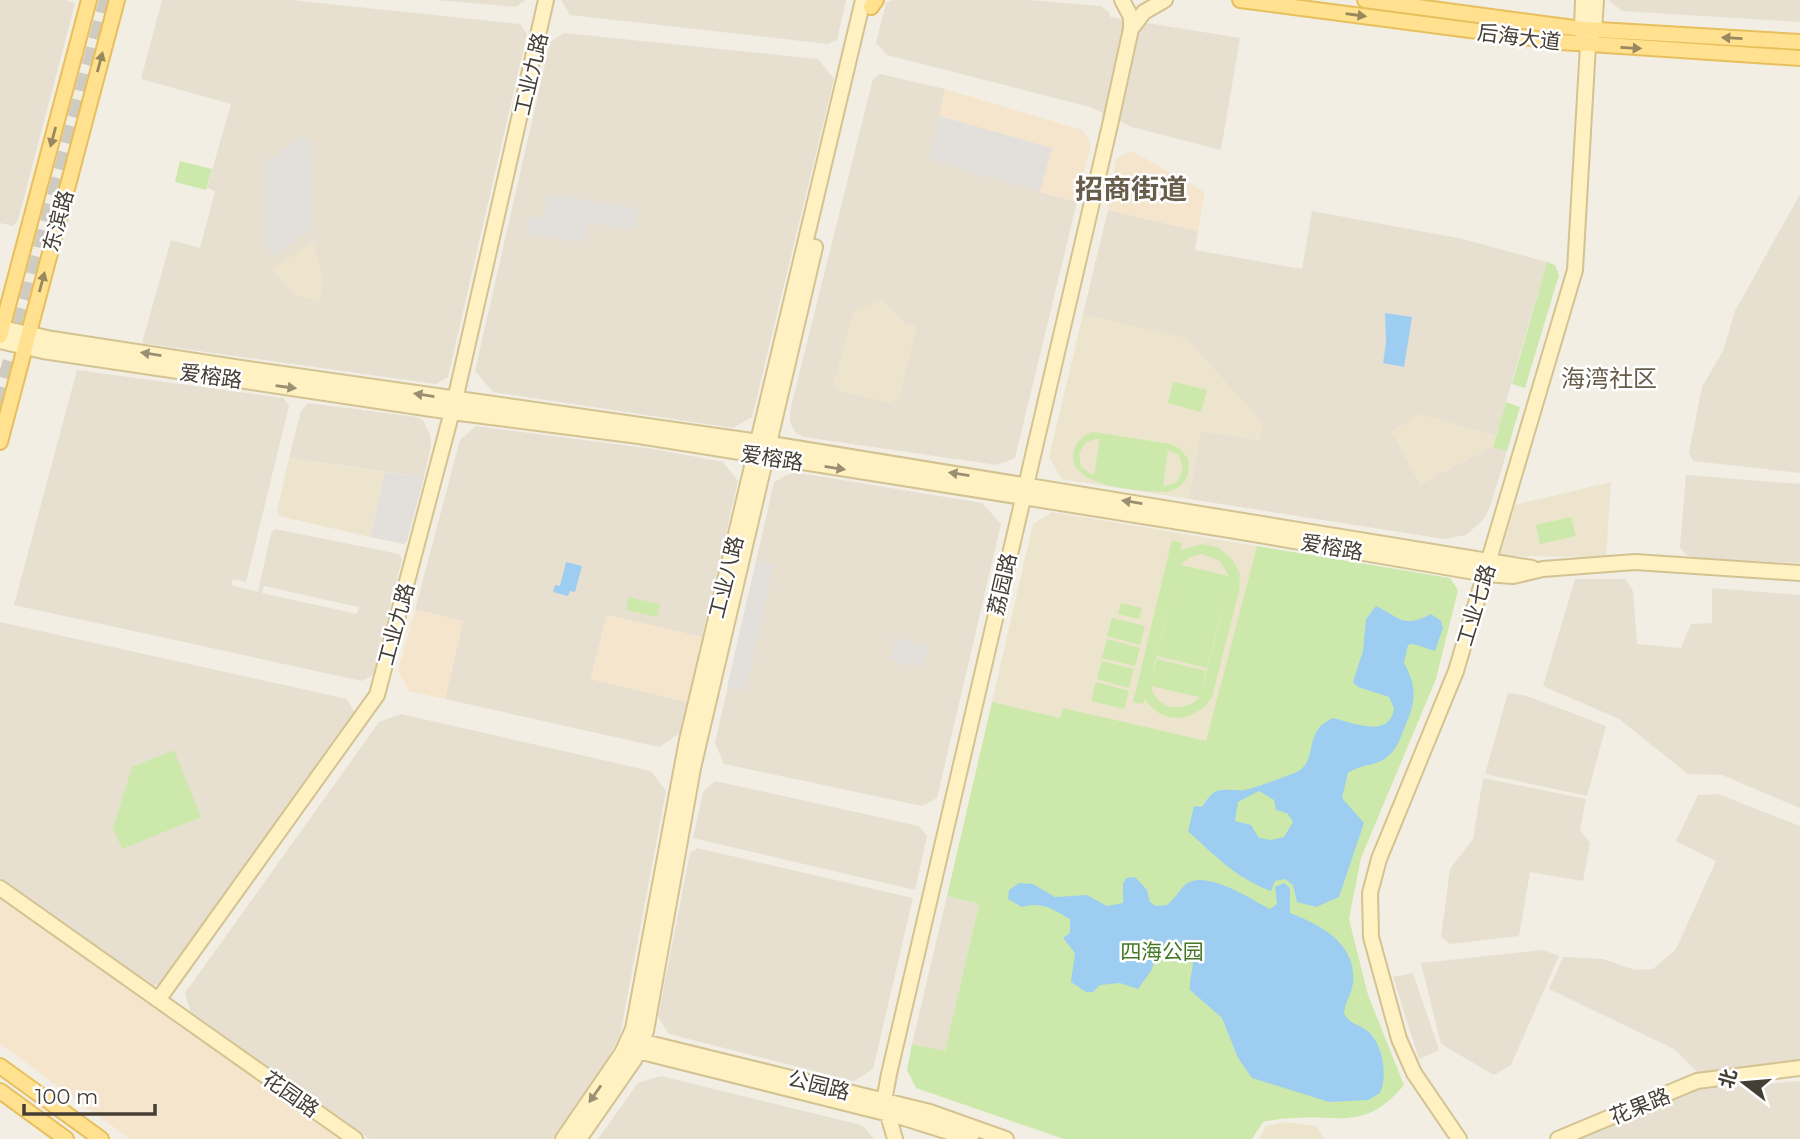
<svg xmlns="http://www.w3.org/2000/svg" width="1800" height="1139" font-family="Montserrat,'Noto Sans SC',sans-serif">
	<rect width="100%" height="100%" fill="#f2eee4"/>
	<!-- residential -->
	<path fill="#e7e0d1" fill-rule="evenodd" d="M0 0H65L75 4 18 220 13 226 0 223Z
		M162 0H291L520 24 527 34 448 377 436 384 142 343 171 240 200 248 215 191 207 188 231 104 141 79Z
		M436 0H526L515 7Z
		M846 0 837 40 828 44 570 15 561 0Z
		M892 0H1030L1101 6 1110 13V17L1240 38 1221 150 1132 127 1090 107 887 55 876 43 886 3Z
		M1608 0H1800V22L1622 11Z
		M564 33 818 59 834 79 752 417 733 428 493 392 475 371 550 42Z
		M880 74 945 89 940 116 1052 148 1040 192 1077 202 1015 458 997 465 804 437 796 433 790 423V411L873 79Z
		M1800 194V473L1693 461 1689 452 1702 387 1723 351 1735 311Z
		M1108 210 1198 231 1195 250 1302 269 1312 211 1463 239 1547 262 1493 446 1507 451 1490 507 1483 520 1466 535 1444 539 1189 499 1200 431 1260 440 1083 314Z
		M77 370 284 398 289 406 246 582 233 579 231 585 258 592 271 533 275 529 399 554 402 559 373 675 362 681 14 605ZM264 586 358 607H359L357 614 262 593Z
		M308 403 417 417 423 420 430 435 431 446 424 477 289 458 301 411Z
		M476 426 654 449 723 462 738 481 702 637 607 615 591 679 687 702 680 733 659 747 445 699 463 621 415 610 460 440Z
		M793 472 982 503 1001 524 937 798 922 806 724 764 715 743 774 482Z
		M1686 475 1800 484V563L1695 559 1685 554 1680 547Z
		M1575 579H1625L1633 591 1637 644 1681 648 1691 624 1712 623V588L1800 595V808L1722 775 1688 774 1619 719 1543 686Z
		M0 622 347 699 354 712 161 984 152 985 0 878Z
		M1508 693 1527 696 1606 726 1587 796 1485 774Z
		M401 714 651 771 666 791 620 1035 602 1070 553 1139H369L190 1011 185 993 379 722Z
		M1483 778 1586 799 1580 830 1590 843 1583 881 1530 872 1519 936 1450 944 1441 937 1450 869 1473 839Z
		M715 781 919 826 927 836 915 890 693 838 703 792Z
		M1718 794 1800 826V1061L1699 1074 1674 1049 1549 989 1563 957 1603 959 1635 970 1653 969 1676 949 1716 861 1676 841 1698 795Z
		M697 848 913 898 873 1069 854 1081 669 1034 658 1017 690 853Z
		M947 896 979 904 945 1052 912 1044Z
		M1543 950 1559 956 1511 1065 1494 1075 1441 1044 1421 963Z
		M1413 973 1439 1050 1419 1059 1393 977Z
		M661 1076 857 1124 864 1127 874 1139H598L638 1083Z
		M1800 1081V1139H1573L1695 1090Z"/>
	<!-- commercial -->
	<path fill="#f6e5cd" d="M945 89 1082 130 1089 140 1090 149 1077 202 1040 192 1051 148 939 116Z
		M1132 151 1205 192 1198 231 1108 210 1116 158Z
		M415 610 463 621 445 699 409 691 398 671Z
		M607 615 702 637 687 702 591 679Z
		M0 895 342 1139H130L0 1044Z"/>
	<!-- education -->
	<path fill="#ece4cd" d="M314 241 323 279 320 302 295 295 272 269Z
		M882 299 905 323 917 326 899 398 890 403 839 391 834 383 853 311Z
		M1083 314 1186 338 1263 423 1260 440 1200 431 1189 499 1062 479 1049 458Z
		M1421 414 1496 436 1493 447 1420 485 1391 431Z
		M289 458 385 472 370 537 279 516 277 511Z
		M1611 482 1606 557 1500 556 1515 505Z
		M1052 512 1257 546 1206 742 1063 708 1060 718 992 702 1033 524Z
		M1285 1122 1316 1126 1324 1139H1259L1266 1126Z"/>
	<!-- green -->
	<path fill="#cce9ab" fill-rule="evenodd" d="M180 161 212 169 206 190 175 182Z
		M1547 262 1555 265 1559 275 1525 388 1512 384Z
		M1173 382 1207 390 1201 412 1168 403Z
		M1506 402 1520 407 1507 451 1493 447Z
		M1093 432 1171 444 1180 449 1188 459C1191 476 1184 488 1167 492 1142 491 1064 488 1074 450 1077 440 1084 435 1093 432ZM1100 438 1094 475H1093L1081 467 1079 454 1086 442ZM1168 450 1179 455 1183 469 1177 482 1163 487Z
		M1571 517 1576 536 1540 544 1536 525Z
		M1172 540 1182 543 1181 550 1202 544 1219 548 1232 559 1240 574 1239 591 1212 697C1196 723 1162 726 1145 699L1143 704 1133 702ZM1202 554 1220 561 1229 576 1180 565 1190 557ZM1178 567 1157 656 1207 668 1230 580 1201 695 1206 671 1157 659 1150 683ZM1151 686 1199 697V698C1183 714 1155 709 1151 686Z
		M1257 546 1450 578 1458 590 1436 679 1361 858 1349 919 1368 995 1404 1085C1359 1139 1332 1107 1263 1122L1252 1139H1064L916 1088 907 1070 912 1044 945 1051 979 904 947 896 992 702 1060 718 1063 708 1206 741Z
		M629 597 660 604 657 617 626 610Z
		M1121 603 1142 608 1139 619 1118 614Z
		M1112 618 1145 626 1140 645 1107 636Z
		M1107 639 1140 648 1135 666 1102 658Z
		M1102 661 1134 669 1129 688 1097 679Z
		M1096 682 1129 691 1124 709 1091 701Z
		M174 750 201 817 122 849 113 828 132 767Z"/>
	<!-- parking -->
	<path fill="#e3e0dc" d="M939 116 1052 148 1040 192 929 159Z
		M302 137 310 140 313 228 274 255 267 252 265 163Z
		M548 194 639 209 635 230 589 222 585 242 526 233 528 216 544 218Z
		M385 472 424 477 407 541 404 544 370 537Z
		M756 561 774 565 745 691 727 687Z
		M895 638 928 646 923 668 890 660Z"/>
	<!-- water -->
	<path fill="#9dcef2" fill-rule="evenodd" d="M1385 313 1412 317 1404 367 1383 363 1386 343Z
		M566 562 582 566 575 592 570 591 568 596 553 592 555 585 560 586Z
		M1376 606C1400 617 1402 629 1431 614L1441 621 1443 628 1435 651 1413 644 1408 645 1404 663C1420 692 1414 705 1402 734 1398 745 1393 754 1383 760 1373 766 1359 765 1348 773L1342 798 1364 823 1339 897 1316 907 1297 902 1293 885 1285 879 1275 881 1271 891C1236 878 1214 855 1188 831L1194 806 1202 807C1206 801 1210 794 1217 791 1225 788 1235 791 1244 790 1251 789 1295 774 1300 770 1318 757 1303 731 1333 718 1351 722 1390 740 1394 708L1389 697 1358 687 1353 682 1363 651 1366 619ZM1259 791 1274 800 1276 810 1287 813 1293 822 1284 837 1271 840 1259 838 1251 825 1235 821 1238 802Z
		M1135 877 1147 890 1150 902 1156 906 1167 905C1175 899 1179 890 1186 884 1206 869 1251 899 1270 909L1277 904 1275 887 1284 883 1290 888V913C1321 925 1356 943 1353 982 1352 994 1345 1002 1344 1013 1350 1025 1357 1023 1366 1030 1383 1041 1388 1077 1380 1093L1368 1100 1329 1102 1252 1078 1238 1058 1222 1018 1190 990C1189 976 1195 967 1192 952L1176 941 1159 949 1151 971 1138 989 1120 983 1100 985 1093 992H1086L1071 982 1075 953 1063 938 1070 933V919C1052 909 1043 901 1022 907L1008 899 1009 890 1019 883 1033 884 1055 897 1087 895 1107 906 1123 903V884L1126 878Z"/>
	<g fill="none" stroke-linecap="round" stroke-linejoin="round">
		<!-- highway-tunnel -->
		<path stroke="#cfcbc1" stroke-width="18" stroke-dasharray="18 9" stroke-linecap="butt" d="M0 405 108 0"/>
		<!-- secondary casing -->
		<g stroke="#d4c392" stroke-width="18">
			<path id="secondary" d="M1583 0 1582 29 1586 40
				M1131 29 1144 12 1165 0
				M2 328 52 339 241 368 759 442 1532 568
				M0 341 43 351 452 412 639 436 1230 530 1486 574 1513 576 1543 569 1635 562 1800 573
				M0 888 355 1139
				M158 1000 377 695 455 400 546 0
				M636 1040 930 1112 1006 1139
				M630 1049 901 1117 971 1139
				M563 1139 622 1053 633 1029 687 740 863 0
				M579 1139 634 1060 646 1031 693 768 815 247
				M895 1139 884 1101 889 1074 1110 125 1131 29V17L1122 0
				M1459 1139 1414 1073 1399 1039 1371 937 1370 893 1379 859 1456 671 1575 270 1588 45 1594 30 1596 0
				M1558 1139 1697 1081 1800 1068"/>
		</g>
		<!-- primary casing -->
		<g stroke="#e7bf5d" stroke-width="18">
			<path id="primary" d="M1240 0 1561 42 1800 58
				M1365 0 1582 29 1800 42
				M871 7 876 0
				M0 336 89 0
				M0 442 117 0
				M0 1066 101 1139
				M0 1091 66 1139"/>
		</g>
		<!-- secondary -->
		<use href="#secondary" stroke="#fff1c1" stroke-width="14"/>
		<!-- primary -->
		<use href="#primary" stroke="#ffe190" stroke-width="14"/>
	</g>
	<!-- one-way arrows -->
	<defs><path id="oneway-solid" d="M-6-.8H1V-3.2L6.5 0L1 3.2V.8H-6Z" transform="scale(1.75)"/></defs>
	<g fill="#99875d">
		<use href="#oneway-solid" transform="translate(1356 15) rotate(8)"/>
		<use href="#oneway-solid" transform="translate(1732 38) rotate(-177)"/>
		<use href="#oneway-solid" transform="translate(1631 48) rotate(3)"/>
		<use href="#oneway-solid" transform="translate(100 62) rotate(-75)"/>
		<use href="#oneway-solid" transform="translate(53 137) rotate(105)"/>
		<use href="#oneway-solid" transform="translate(42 282) rotate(-75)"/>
	</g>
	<g fill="#998f73">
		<use href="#oneway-solid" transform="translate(151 354) rotate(-171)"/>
		<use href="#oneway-solid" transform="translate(286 387) rotate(8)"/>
		<use href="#oneway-solid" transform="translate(424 395) rotate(-171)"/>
		<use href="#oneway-solid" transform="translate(835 468) rotate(9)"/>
		<use href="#oneway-solid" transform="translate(959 474) rotate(-171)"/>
		<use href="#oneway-solid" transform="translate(1132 502) rotate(-171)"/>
		<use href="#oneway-solid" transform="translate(595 1094) rotate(125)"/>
	</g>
	<g text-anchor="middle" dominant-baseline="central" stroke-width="5" stroke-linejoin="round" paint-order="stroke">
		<!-- street labels -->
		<g font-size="21" fill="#453e34" stroke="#fff">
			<text transform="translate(1519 37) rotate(7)">后海大道</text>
			<text transform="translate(531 74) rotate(-77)">工业九路</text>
			<text transform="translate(58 221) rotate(-75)">东滨路</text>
			<text transform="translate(211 376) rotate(8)">爱榕路</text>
			<text transform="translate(772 458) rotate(9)">爱榕路</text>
			<text transform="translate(1332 547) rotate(10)">爱榕路</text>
			<text transform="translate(726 577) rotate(-76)">工业八路</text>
			<text transform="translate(1002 584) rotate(-77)">荔园路</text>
			<text transform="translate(1476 605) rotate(-73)">工业七路</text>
			<text transform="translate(396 624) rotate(-75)">工业九路</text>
			<text transform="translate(819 1085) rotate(14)">公园路</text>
			<text transform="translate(291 1094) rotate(35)">花园路</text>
			<text transform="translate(1640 1106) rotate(-22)">花果路</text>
		</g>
		<!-- park labels -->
		<g font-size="21" fill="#447826" stroke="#fff">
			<text x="1162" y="951">四海公园</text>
		</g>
		<!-- quarter labels -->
		<g font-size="24" fill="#685c4a" stroke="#fff">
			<text x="1609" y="378">海湾社区</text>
		</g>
		<!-- district labels -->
		<g font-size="28" font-weight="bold" fill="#685c4a" stroke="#fff">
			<text x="1131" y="189">招商街道</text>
		</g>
	</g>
	<!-- north arrow -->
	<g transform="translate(1744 1083) rotate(286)" stroke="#ffffff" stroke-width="5" paint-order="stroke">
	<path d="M0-5L12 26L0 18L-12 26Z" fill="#453e34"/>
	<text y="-10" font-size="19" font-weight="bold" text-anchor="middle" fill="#453e34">北</text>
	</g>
	<!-- scale -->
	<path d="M24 1104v10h131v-10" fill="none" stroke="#453e34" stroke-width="3.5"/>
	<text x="35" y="1104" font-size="21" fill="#453e34" stroke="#ffffff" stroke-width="5" paint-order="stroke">100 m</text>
</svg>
